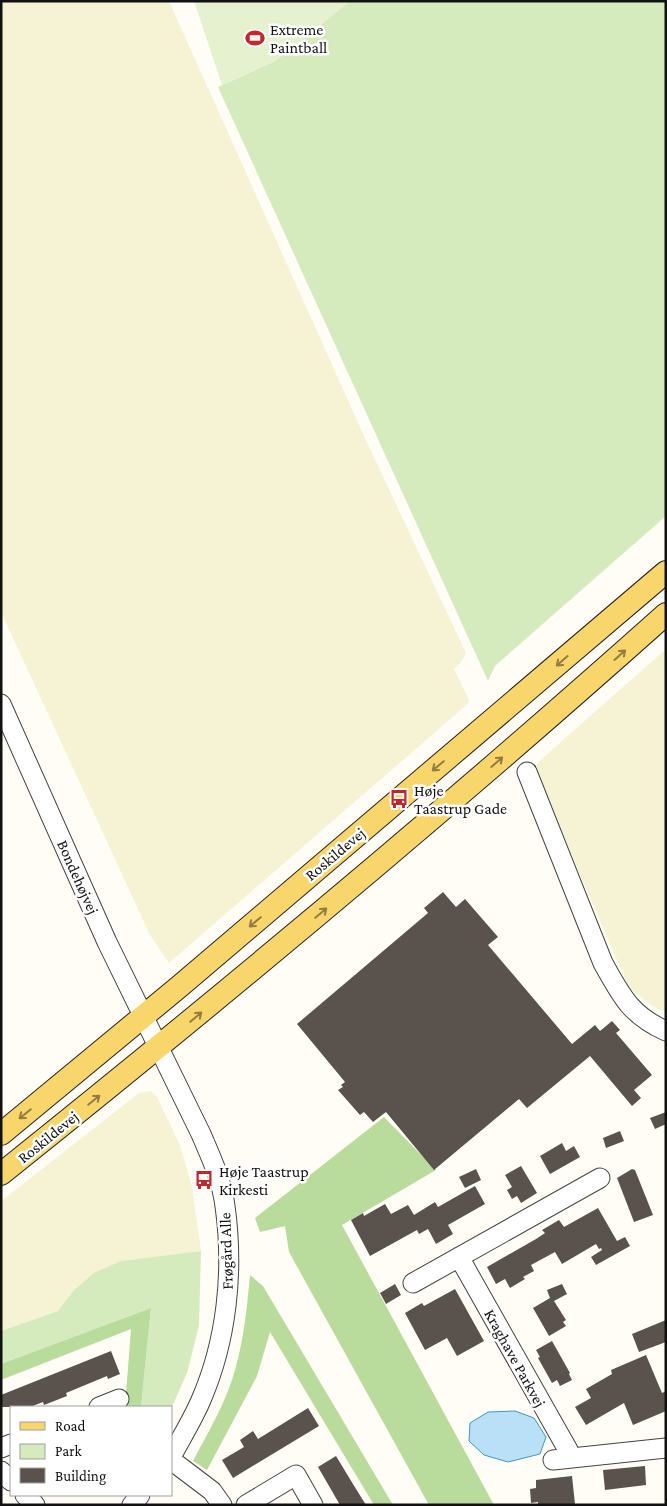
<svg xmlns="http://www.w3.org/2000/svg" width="667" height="1506" font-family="'Crimson Pro',serif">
	<rect width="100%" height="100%" fill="#fffdf5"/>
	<!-- farmland -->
	<path fill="#f6f3d4" d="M1 1H169L364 436 466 653 461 662 454 669 470 702 169 963 150 935 1 612Z
		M666 649V1012L652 1006 629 988 537 774V763Z
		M151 1091 157 1097 180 1145 192 1187 201 1251 121 1261 73 1291 58 1311 1 1331V1201L139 1093Z"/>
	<!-- green -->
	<path fill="#d5ebbd" d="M350 1H666V516L495 666 488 681 218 87 275 61Z
		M201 1251 199 1325 187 1373 171 1409V1407H141L151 1308 1 1364V1331L58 1311 73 1291 94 1273 121 1261Z"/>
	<!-- forest -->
	<path fill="#b9dc9c" d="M384 1117 436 1170 342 1225 494 1505H429L289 1252 285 1226 260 1232 255 1218Z
		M250 1275 263 1286 393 1505H374L270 1332 257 1376 207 1470 193 1461C208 1432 226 1403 235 1370 244 1339 247 1307 250 1275Z
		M151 1308 141 1407H125L131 1329 1 1380V1364Z"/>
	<!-- pitch -->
	<path fill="#e6f2cf" d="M194 1H350L275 61 222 85Z"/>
	<!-- water -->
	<path fill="#b9e0f7" stroke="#3f96cf" d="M515 1411 534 1418 546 1437 540 1454 508 1462 484 1455 469 1441 470 1423 488 1412Z"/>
	<!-- building -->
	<path fill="#5a524d" d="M443 892 456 907 465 899 498 937 488 945 572 1044 595 1025 600 1031 612 1021 620 1030 616 1033 652 1075 634 1090 641 1098 632 1106 590 1056 527 1108 519 1099 434 1170 386 1112 373 1122 364 1112 360 1115 338 1090 343 1087 341 1085 345 1082 297 1024 428 913 424 908Z
		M666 1112V1124L655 1129 650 1118Z
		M620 1131 624 1141 606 1148 603 1138Z
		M562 1143 566 1151 574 1146 580 1157 550 1174 540 1156Z
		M521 1166 537 1193 521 1203 517 1196 512 1199 507 1190 512 1187 505 1175Z
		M476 1169 481 1180 465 1188 459 1177Z
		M632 1169 635 1170 653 1215 634 1222 617 1178Z
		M475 1186 485 1204 448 1225 453 1234 436 1244 428 1229 419 1234 417 1230 370 1256 351 1220 363 1213 364 1216 385 1204 391 1214 408 1205 414 1215 435 1202 438 1207Z
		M598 1208 617 1241 625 1237 630 1246 596 1265 591 1257 602 1250 601 1248 599 1249 596 1244 562 1264 555 1252 531 1265 534 1271 523 1277 525 1279 510 1288 505 1279 496 1284 487 1267 536 1239 545 1233 542 1230 559 1220 564 1227Z
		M395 1284 401 1295 386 1304 380 1293Z
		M562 1284 567 1294 554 1301 566 1320 563 1322 566 1326 549 1336 533 1308 550 1298 547 1290Z
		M455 1289 484 1341 457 1356 447 1338 425 1350 405 1313 422 1303 424 1306Z
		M666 1320V1342L639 1352 632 1334Z
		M552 1341 570 1373 569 1374 572 1380 560 1386 557 1380 552 1383 538 1358 540 1357 536 1350Z
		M111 1351 120 1374 108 1379 107 1376 66 1393 67 1396 44 1405 43 1402 30 1407H1V1395Z
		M646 1355 662 1393 666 1391V1411L633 1425 624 1403 586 1425 575 1407 591 1398 586 1389 612 1374 611 1370Z
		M308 1408 319 1426 233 1478 222 1460 244 1447 240 1440 253 1431 258 1439Z
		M336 1456 356 1489 366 1505H340L318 1467Z
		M645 1466 646 1485 605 1490 603 1470Z
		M572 1476 575 1504 538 1505V1502L531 1503 530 1489 536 1488V1480Z"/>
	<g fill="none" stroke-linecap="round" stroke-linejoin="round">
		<!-- minor casing -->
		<g stroke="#444" stroke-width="21">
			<path id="minor" d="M1 704 107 942 201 1134C211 1157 222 1181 225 1206 234 1271 227 1340 201 1400 193 1419 181 1438 171 1457
				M527 772 603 963C621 995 630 1015 666 1031
				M459 1257 568 1450 569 1458
				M413 1283 600 1178
				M99 1407 119 1399
				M1 1448 11 1444
				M171 1460 212 1491 222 1505
				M553 1460 666 1448
				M1 1471 11 1481
				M25 1495 35 1505
				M132 1505 140 1495
				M246 1505 296 1475 313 1505"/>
		</g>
		<!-- major casing -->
		<g stroke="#222" stroke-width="24">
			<path id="major" d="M1 1134 180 986 666 572
				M1 1174C227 993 450 807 666 614"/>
		</g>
		<!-- minor -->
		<use href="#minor" stroke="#fff" stroke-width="19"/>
		<!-- major -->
		<use href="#major" stroke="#f9d66b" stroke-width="22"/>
	</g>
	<!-- one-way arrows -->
	<defs><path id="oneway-shaft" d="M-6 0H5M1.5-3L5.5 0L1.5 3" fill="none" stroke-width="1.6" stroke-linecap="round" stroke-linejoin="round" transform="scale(1.25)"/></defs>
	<g stroke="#917d42">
		<use href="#oneway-shaft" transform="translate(620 655) rotate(-42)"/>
		<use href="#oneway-shaft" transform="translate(562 661) rotate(139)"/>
		<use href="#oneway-shaft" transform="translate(497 762) rotate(-41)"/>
		<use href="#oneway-shaft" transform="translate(438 766) rotate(140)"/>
		<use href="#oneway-shaft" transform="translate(321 913) rotate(-40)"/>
		<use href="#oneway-shaft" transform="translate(255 922) rotate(140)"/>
		<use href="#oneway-shaft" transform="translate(196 1017) rotate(-40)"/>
		<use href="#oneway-shaft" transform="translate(94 1100) rotate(-39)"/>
		<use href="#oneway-shaft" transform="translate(25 1114) rotate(141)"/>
	</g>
	<!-- icons -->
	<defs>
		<g id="stadium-bare" transform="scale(1.5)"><path d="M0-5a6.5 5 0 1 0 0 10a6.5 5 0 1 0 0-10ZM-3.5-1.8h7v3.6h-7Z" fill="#c4262e" stroke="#fff" stroke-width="2.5" paint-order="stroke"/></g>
		<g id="bus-bare" transform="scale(1.5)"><path d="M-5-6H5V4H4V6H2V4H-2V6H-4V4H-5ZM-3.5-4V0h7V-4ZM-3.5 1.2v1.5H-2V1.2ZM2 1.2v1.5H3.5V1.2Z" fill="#c4262e" stroke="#fff" stroke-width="2.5" paint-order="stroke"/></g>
	</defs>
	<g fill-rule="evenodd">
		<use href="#stadium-bare" x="255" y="38"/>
		<use href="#bus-bare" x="399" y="799"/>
		<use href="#bus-bare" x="204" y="1180"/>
	</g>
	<g text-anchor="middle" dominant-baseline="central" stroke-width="5" stroke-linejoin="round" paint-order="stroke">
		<!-- poi labels -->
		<g font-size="16" fill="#111" stroke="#fff" text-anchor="start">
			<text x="270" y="29">Extreme<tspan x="270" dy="18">Paintball</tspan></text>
			<text x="414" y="790">Høje<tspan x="414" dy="18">Taastrup Gade</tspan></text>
			<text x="219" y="1171">Høje Taastrup<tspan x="219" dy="18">Kirkesti</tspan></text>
		</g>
		<!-- street labels -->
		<g font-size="16" fill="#111" stroke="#fff">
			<text transform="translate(335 854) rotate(-40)">Roskildevej</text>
			<text transform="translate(78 877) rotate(66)">Bondehøjvej</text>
			<text transform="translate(48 1137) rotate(-39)">Roskildevej</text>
			<text transform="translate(226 1251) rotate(-92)">Frøgård Alle</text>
			<text transform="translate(515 1358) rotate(61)">Kraghave Parkvej</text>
		</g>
	</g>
	<!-- border -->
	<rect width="667" height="1506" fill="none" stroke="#111111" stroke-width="5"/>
	<!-- legend -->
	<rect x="10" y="1406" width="162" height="90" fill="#ffffff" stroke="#a0a0a0"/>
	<rect x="20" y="1422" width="25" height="8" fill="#f9d66b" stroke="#a0a0a0"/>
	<text x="55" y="1431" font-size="15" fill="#111111">Road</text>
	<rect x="20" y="1444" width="25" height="15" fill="#d5ebbd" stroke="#a0a0a0"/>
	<text x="55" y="1456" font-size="15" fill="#111111">Park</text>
	<rect x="20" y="1468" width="25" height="15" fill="#5a524d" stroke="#a0a0a0"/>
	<text x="55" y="1481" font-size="15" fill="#111111">Building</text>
</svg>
